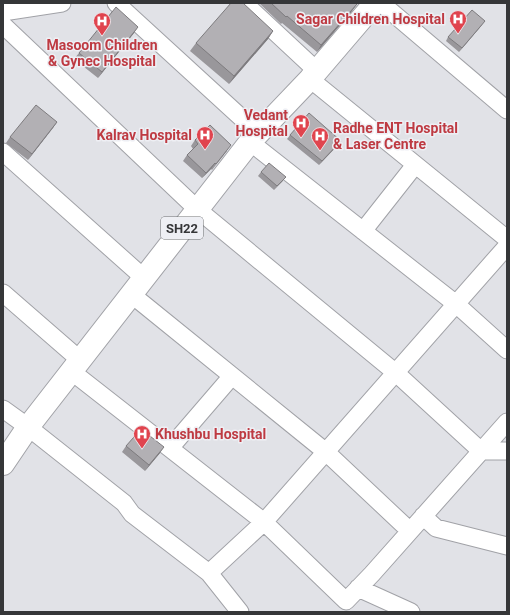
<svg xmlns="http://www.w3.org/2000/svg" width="510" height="615" font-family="Roboto,sans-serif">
	<rect width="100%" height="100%" fill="#e1e2e7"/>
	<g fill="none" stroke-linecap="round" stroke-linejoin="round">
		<!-- minor casing -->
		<g stroke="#a1a2a7" stroke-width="19">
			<path id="minor" d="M116 3 258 133
				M244 3 317 71
				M381 3 507 110
				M3 12 62 3
				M3 25 197 209 396 373 481 451H507
				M310 79 507 239
				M250 142 456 304 507 350
				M3 152 144 278
				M363 231 415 165
				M3 293 80 360
				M131 294 326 452 410 531
				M71 371 264 522 346 601 372 574 507 422
				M3 409 28 427 124 503 132 514 209 573
				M170 448 232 376
				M423 516 436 528 507 546
				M358 588 411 612
				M240 612 209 573 264 522 507 246"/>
		</g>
		<!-- major casing -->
		<g stroke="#a1a2a7" stroke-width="24">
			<path id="major" d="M3 464 28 427 250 142 310 79 375 3"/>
		</g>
		<!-- minor -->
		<use href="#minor" stroke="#fff" stroke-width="17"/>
		<!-- major -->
		<use href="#major" stroke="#fff" stroke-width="22"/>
	</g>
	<!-- wall -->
	<path fill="#99979b" d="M259 3H356L357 4 352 11 317 52 282 23 281 24Z
		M482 25 459 52 446 41 448 37Z
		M273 31 268 39 229 84 190 51 196 43Z
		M134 33 98 78 74 59 79 53Z
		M57 122 28 160 6 143 10 137Z
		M290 135 341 141 319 165 287 139Z
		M195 140 227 151 212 170 211 169 202 178 183 161 187 155 193 149 191 146Z
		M261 172 283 181 274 190 258 176Z
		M126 446 160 453 145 471 122 452Z"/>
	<!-- shaded-wall -->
	<path fill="#7d7b7e" d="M357 4 352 11 317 52 321 45Z
		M485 21 482 25 459 52 462 48Z
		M138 27 134 33 98 78 102 72Z
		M273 31 268 39 229 84 234 76Z
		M57 122 53 128 28 160 32 154Z
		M341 141 338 145 319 165 322 161Z
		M215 163 211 169 202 178 206 173Z
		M164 447 160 453 145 471 149 465Z"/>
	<!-- building -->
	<path fill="#b2b0b4" stroke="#7d7b7e" d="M231 3H243L273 31 234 76 196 43Z
		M271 3H356L357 4 321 45 287 16 286 17Z
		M116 7 138 27 102 72 79 53Z
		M472 10 485 21 462 48 448 37Z
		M36 105 57 122 32 154 10 137Z
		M309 113 341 141 322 161 290 135Z
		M210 125 231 145 216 164 215 163 206 173 187 155 198 144 195 140Z
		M269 163 286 177 277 186 261 172Z
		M141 429 164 447 149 465 126 446Z"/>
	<!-- icons -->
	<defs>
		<g id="hospital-pin" transform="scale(0.9)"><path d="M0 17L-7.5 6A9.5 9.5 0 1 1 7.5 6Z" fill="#e0444e" stroke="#eeeff4"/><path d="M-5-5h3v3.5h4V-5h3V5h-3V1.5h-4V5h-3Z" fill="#fff"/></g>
	</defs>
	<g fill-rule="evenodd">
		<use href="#hospital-pin" x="458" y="19"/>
		<use href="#hospital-pin" x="102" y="21"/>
		<use href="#hospital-pin" x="301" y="123"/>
		<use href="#hospital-pin" x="205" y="135"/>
		<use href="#hospital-pin" x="320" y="136"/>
		<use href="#hospital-pin" x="142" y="434"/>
	</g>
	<g text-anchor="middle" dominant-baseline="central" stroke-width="3" stroke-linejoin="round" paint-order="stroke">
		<!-- shield labels -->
		<rect fill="#eeeff4" stroke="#6c6e70" stroke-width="1" x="161" y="217" width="42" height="22" rx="3"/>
		<g font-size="13" font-weight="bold" fill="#353638">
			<text x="182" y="228">SH22</text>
		</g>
		<!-- health labels -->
		<g font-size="14" font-weight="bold" fill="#be3a42" stroke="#eeeff4" text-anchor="end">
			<text x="445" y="19">Sagar Children Hospital</text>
			<text x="102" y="45" text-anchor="middle">Masoom Children<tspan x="102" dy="16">&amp; Gynec Hospital</tspan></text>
			<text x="288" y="115">Vedant<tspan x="288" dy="16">Hospital</tspan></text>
			<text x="333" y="128" text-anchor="start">Radhe ENT Hospital<tspan x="333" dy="16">&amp; Laser Centre</tspan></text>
			<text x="192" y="135">Kalrav Hospital</text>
			<text x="155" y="434" text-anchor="start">Khushbu Hospital</text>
		</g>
	</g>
	<!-- border -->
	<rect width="510" height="615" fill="none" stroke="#353638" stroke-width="8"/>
</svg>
